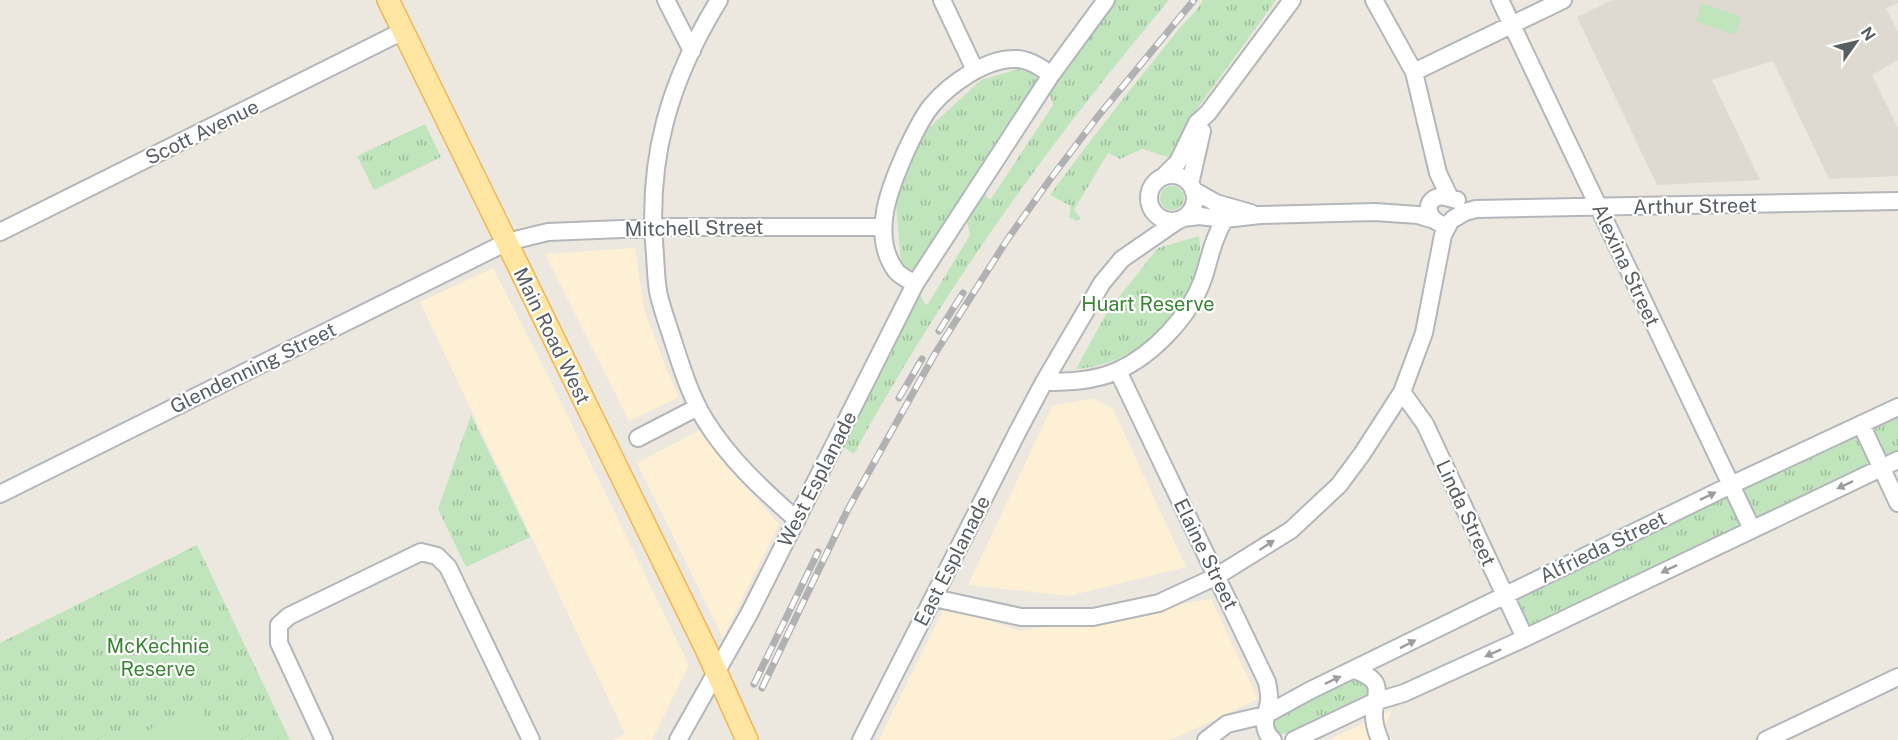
<svg xmlns="http://www.w3.org/2000/svg" width="1898" height="740" font-family="'Public Sans',sans-serif">
	<defs>
		<pattern id="grass-tufts" width="24" height="20" patternUnits="userSpaceOnUse" patternTransform="scale(1.5)"><rect width="24" height="20" fill="#c0e4bc"/><path d="M3 7l-1-3M5 7V3M7 7l1-3M15 17l-1-3M17 17v-4M19 17l1-3" fill="none" stroke="#9fbc9c"/></pattern>
	</defs>
	<rect width="100%" height="100%" fill="#ece8e0"/>
	<!-- commercial -->
	<path fill="#fdf0d4" d="M635 248 644 309 665 366 679 397 629 421 545 254Z
		M493 268 557 394 689 665 652 740H612L625 734 420 302Z
		M1094 398 1113 409 1186 567 1069 596 968 585 1052 406Z
		M700 430 729 469 779 524 723 638 637 463Z
		M1211 599 1258 699 1171 740H879L945 606 1020 631Z
		M1392 710 1385 726 1392 740H1329Z"/>
	<!-- education -->
	<path fill="#dedad1" d="M1612 0H1898V3L1886 8 1898 32V60L1872 75 1898 128V176L1829 179 1773 61 1712 80 1760 180 1657 185 1577 17Z"/>
	<!-- grass -->
	<path fill="url(#grass-tufts)" d="M1109 0H1169C1050 142 942 291 854 454L840 445 904 318 920 294 925 304H928L970 235 966 216 984 188 987 198 991 199 1053 105 1048 88Z
		M1203 0H1276L1189 120 1180 144 1171 158 1142 149 1120 159 1108 153 1074 210 1081 219 1077 221 1069 217 1071 206 1050 195C1083 150 1116 107 1151 64 1162 51 1172 37 1183 24 1192 15 1196 12 1203 0Z
		M1022 68 1038 78 919 267 911 270 901 264 895 192 919 137 981 80Z
		M425 124 441 157 374 190 357 156Z
		M1160 198a12 12 0 1 1 24 0a12 12 0 1 1-24 0Z
		M1199 236C1202 256 1198 272 1188 290 1165 334 1127 365 1076 369L1107 312 1158 248Z
		M1898 413V453L1886 458C1880 448 1871 437 1875 426Z
		M471 415 530 537 466 567 438 509Z
		M1853 436 1860 438 1872 464 1755 521 1741 490Z
		M1724 497 1730 499 1742 524 1741 527 1527 629 1514 599Z
		M197 545 290 740H0V643Z
		M1352 679C1361 680 1367 683 1368 692L1366 698C1350 706 1293 740 1277 733 1271 728 1275 721 1277 716L1331 686Z"/>
	<!-- pitch -->
	<path fill="#c0e4bc" d="M1702 3 1741 17 1735 35 1696 21Z
		M200 705 216 740H128Z"/>
	<g fill="none" stroke-linecap="round" stroke-linejoin="round">
		<!-- minor casing -->
		<g stroke="#b3b7bb" stroke-width="20">
			<path id="minor" d="M666 0 692 51
				M719 0C669 81 646 160 655 255 656 269 656 283 659 296 663 312 669 328 674 344 682 369 691 397 705 420 729 459 763 490 797 520
				M942 0 975 70
				M1374 0 1414 72 1438 173 1450 198
				M1500 0 1752 529
				M1414 72 1563 0
				M1149 198a23 23 0 1 1 46 0a23 23 0 1 1-46 0Z
				M1163 177 1178 162 1197 123 1208 113 1292 0
				M1190 184 1202 131
				M1193 190 1216 203 1251 213
				M1183 218 1199 216 1225 219 1260 215 1375 212 1418 215 1431 219
				M1453 219 1465 212 1476 209 1898 201
				M1439 223C1428 218 1423 202 1438 197 1444 195 1450 199 1457 200
				M0 232 403 31
				M915 284C909 280 900 276 896 271 869 234 891 185 907 149 914 134 922 117 932 105 950 84 985 59 1014 59 1027 58 1041 67 1051 75
				M1118 371 1267 682C1268 688 1270 695 1269 702 1266 716 1260 729 1273 740
				M1044 382C1069 382 1094 381 1117 371 1153 355 1190 316 1203 279 1210 258 1213 238 1225 219
				M1402 392 1425 424 1525 638
				M1861 424 1898 503
				M638 438 698 407
				M0 494 507 242 548 232 671 227H883
				M934 598 1021 617H1093L1159 603 1217 576 1291 530 1339 485 1362 454 1402 392 1424 333 1443 235 1450 222
				M1355 670C1362 673 1371 676 1375 683 1380 692 1373 706 1374 716 1374 724 1377 733 1380 740
				M324 740 279 643V625L289 616 421 552 437 556 448 567 531 740
				M678 740 749 614 915 284 1051 75 1106 0
				M861 740 1017 433 1044 382 1102 283 1122 259 1177 221
				M1206 740 1227 724 1265 715 1309 691 1731 485 1898 407
				M1294 740 1374 702 1404 693 1525 638 1898 460
				M1766 740 1898 677"/>
		</g>
		<!-- major casing -->
		<g stroke="#f1b555" stroke-width="24">
			<path id="major" d="M388 0 706 649 747 740"/>
		</g>
		<!-- minor -->
		<use href="#minor" stroke="#fff" stroke-width="16"/>
		<!-- major -->
		<use href="#major" stroke="#ffe7a3" stroke-width="21"/>
		<!-- rail casing -->
		<g stroke="#b0b1b2" stroke-width="7">
			<path id="rail" d="M939 331 963 293
				M899 398 922 359
				M754 684 818 552
				M762 688 848 509 936 352 1007 240 1051 178 1099 115 1194 0"/>
		</g>
		<!-- rail -->
		<use href="#rail" stroke="#fff" stroke-width="4.5" stroke-dasharray="14" stroke-linecap="butt"/>
	</g>
	<!-- one-way arrows -->
	<defs><path id="oneway-solid" d="M-6-.8H1V-3.2L6.5 0L1 3.2V.8H-6Z" transform="scale(1.5)"/></defs>
	<g fill="#9b9ea1">
		<use href="#oneway-solid" transform="translate(1845 485) rotate(155)"/>
		<use href="#oneway-solid" transform="translate(1708 496) rotate(-26)"/>
		<use href="#oneway-solid" transform="translate(1267 545) rotate(-33)"/>
		<use href="#oneway-solid" transform="translate(1669 569) rotate(154)"/>
		<use href="#oneway-solid" transform="translate(1408 644) rotate(-27)"/>
		<use href="#oneway-solid" transform="translate(1493 653) rotate(156)"/>
		<use href="#oneway-solid" transform="translate(1333 680) rotate(-25)"/>
	</g>
	<g text-anchor="middle" dominant-baseline="central" stroke-width="4.5" stroke-linejoin="round" paint-order="stroke">
		<!-- street labels -->
		<g font-size="20" fill="#595e62" stroke="#fff">
			<text transform="translate(202 132) rotate(-26)">Scott Avenue</text>
			<text transform="translate(1695 206) rotate(-1)">Arthur Street</text>
			<text transform="translate(694 228) rotate(-1)">Mitchell Street</text>
			<text transform="translate(1626 265) rotate(65)">Alexina Street</text>
			<text transform="translate(552 336) rotate(64)">Main Road West</text>
			<text transform="translate(253 368) rotate(-26)">Glendenning Street</text>
			<text transform="translate(817 479) rotate(-63)">West Esplanade</text>
			<text transform="translate(1466 513) rotate(65)">Linda Street</text>
			<text transform="translate(1603 547) rotate(-26)">Alfrieda Street</text>
			<text transform="translate(1206 554) rotate(64)">Elaine Street</text>
			<text transform="translate(952 561) rotate(-63)">East Esplanade</text>
		</g>
		<!-- park labels -->
		<g font-size="20" fill="#398535" stroke="#fff">
			<text x="1148" y="304">Huart Reserve</text>
			<text x="158" y="646">McKechnie<tspan x="158" dy="23">Reserve</tspan></text>
		</g>
	</g>
	<!-- north arrow -->
	<g transform="translate(1856 42) rotate(56)" stroke="#ffffff" stroke-width="4.5" paint-order="stroke">
	<path d="M0-4.5L10 22L0 15L-10 22Z" fill="#595e62"/>
	<text y="-9" font-size="16" font-weight="bold" text-anchor="middle" fill="#595e62">N</text>
	</g>
</svg>
